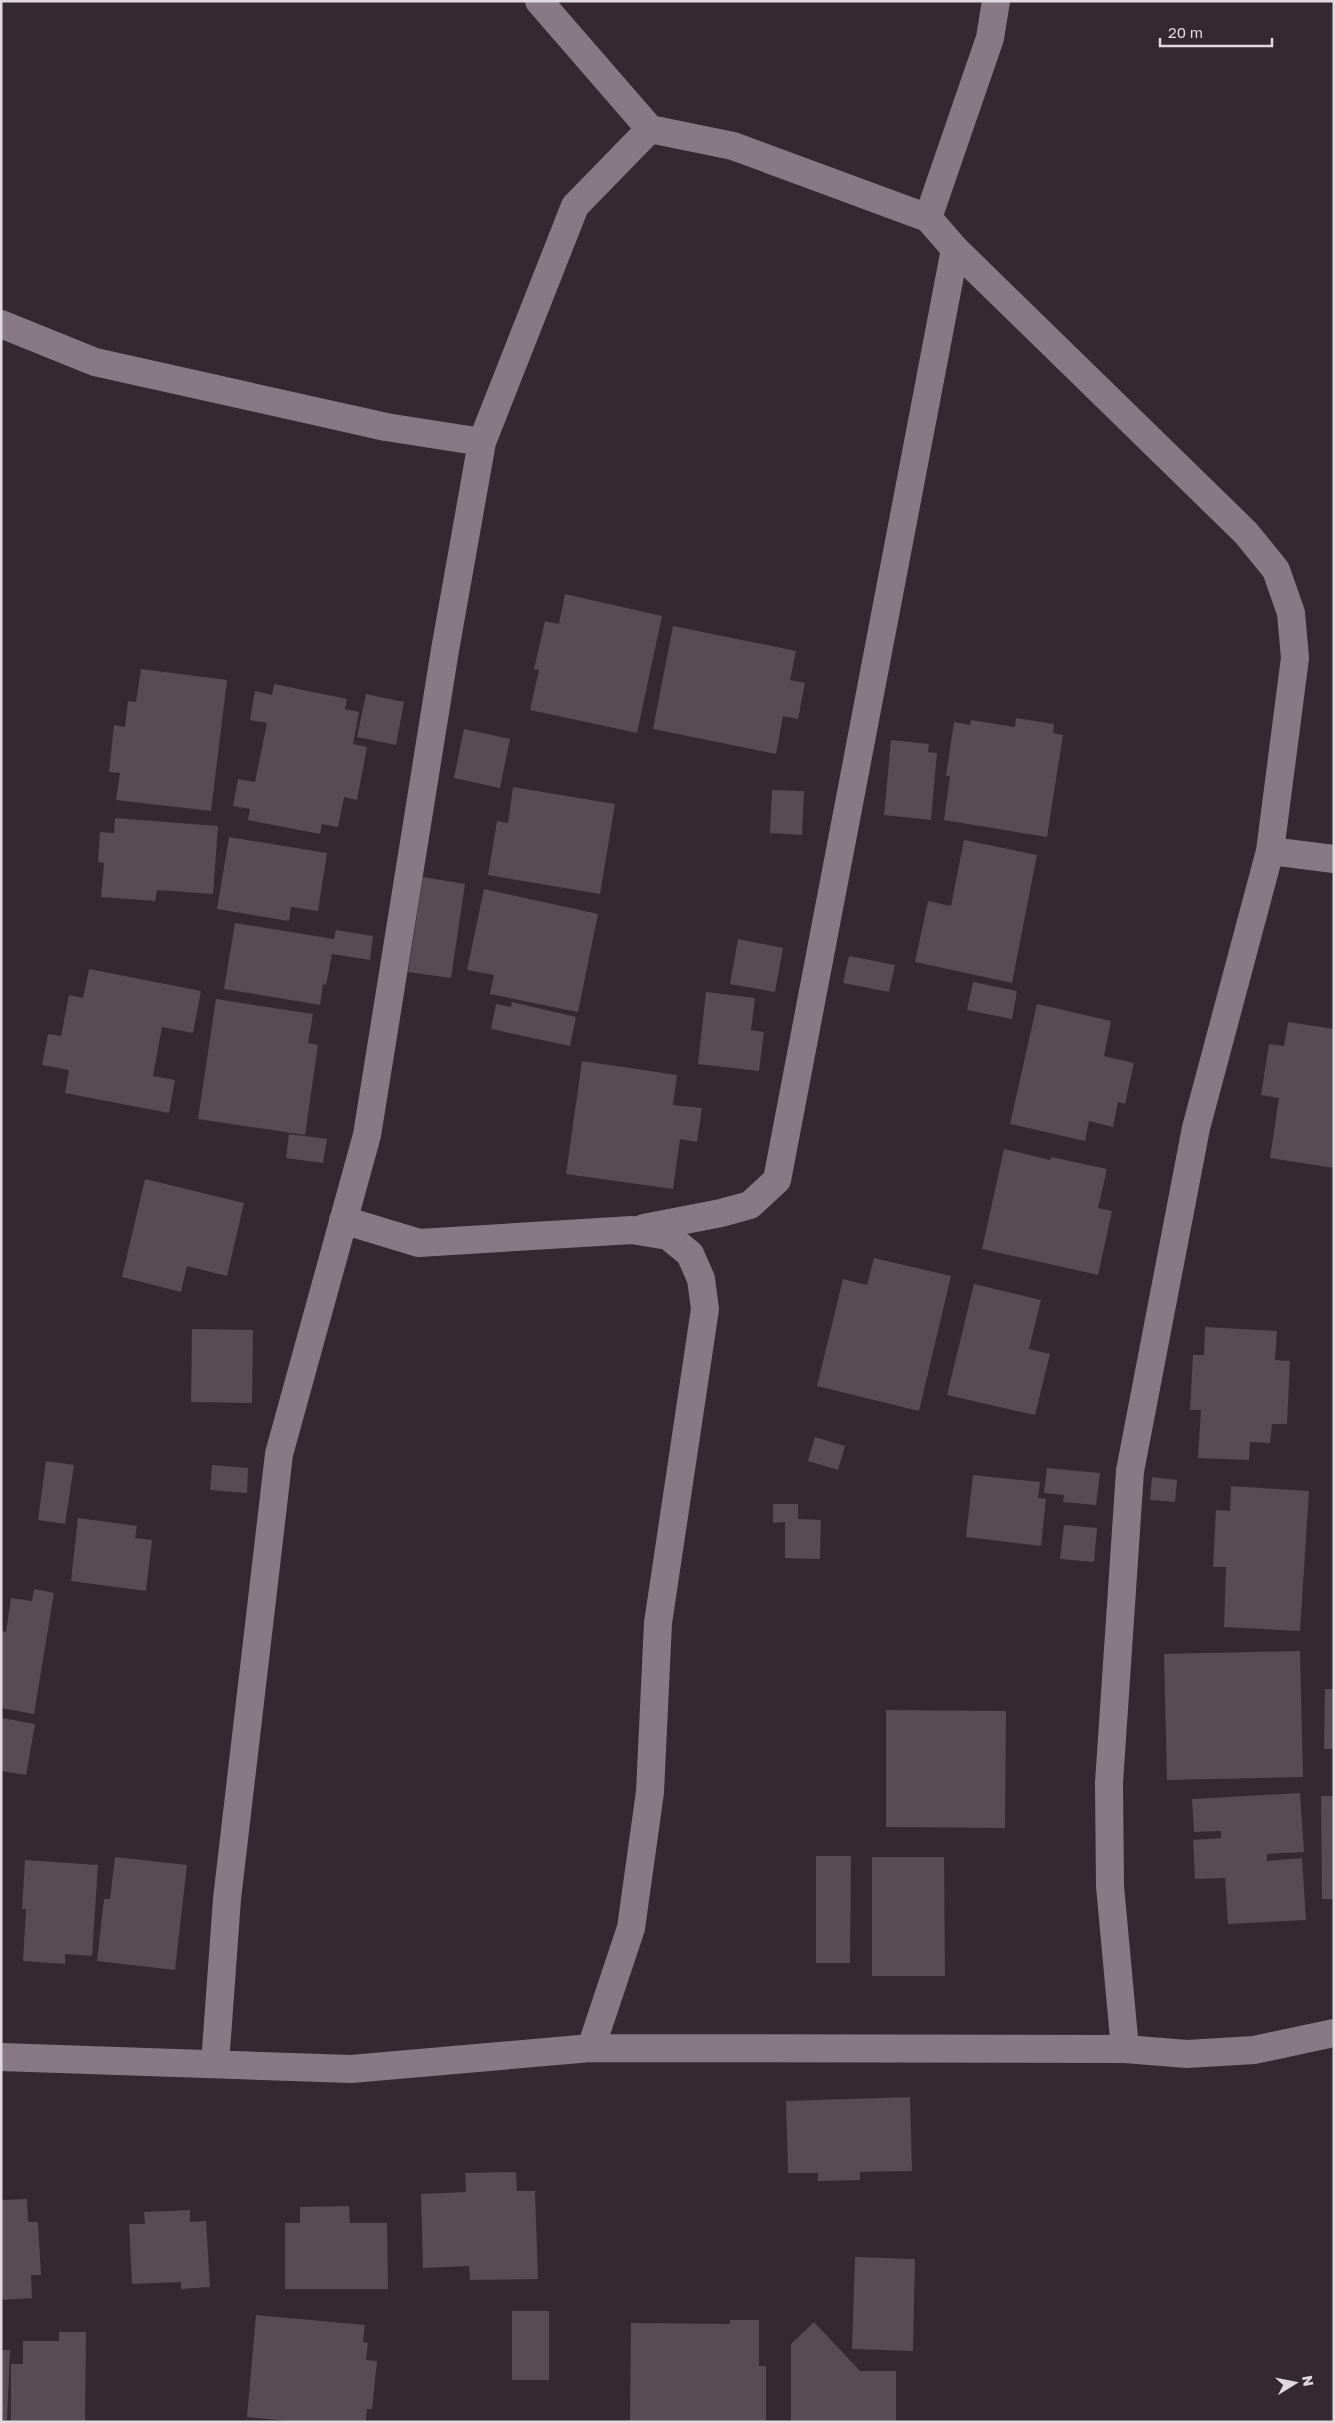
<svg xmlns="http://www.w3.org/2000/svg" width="1335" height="2423" font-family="'Golos Text',sans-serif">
	<rect width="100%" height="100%" fill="#342931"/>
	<!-- building -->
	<path fill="#574b54" d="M565 594 662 616 637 733 530 710 539 670 534 669 545 621 559 624Z
		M673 626 796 651 790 680 805 683 798 719 783 716 776 754 653 729Z
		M141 669 227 680 211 811 116 800 120 773 109 772 114 725 125 727 128 701 136 702Z
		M274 684 347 699 345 709 359 712 353 744 367 747 357 800 344 797 338 827 322 824 320 834 248 820 250 809 233 806 238 779 255 782 267 723 250 720 255 691 272 695Z
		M366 694 404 702 396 745 357 737Z
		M1016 718 1054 724 1053 733 1063 735 1047 837 944 820 950 776H946L954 722 970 725 971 720 1015 727Z
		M464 729 510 739 500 788 454 778Z
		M891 740 929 744 928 752 937 753 931 820 884 815Z
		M513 787 615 804 600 894 488 875 497 821 508 823Z
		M772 790 804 791 802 835 770 833Z
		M115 818 218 826 213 894 157 890 155 901 101 897 104 863 98 862 100 832 114 833Z
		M229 837 327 853 318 911 291 907 289 921 217 909Z
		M964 840 1037 855 1012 983 915 962 928 901 951 906Z
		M423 877 465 884 451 978 408 972Z
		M484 889 598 914 578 1012 490 994 494 975 467 970Z
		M235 923 334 939 336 930 373 936 370 960 332 954 326 985 323 984 320 1005 224 989Z
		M738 939 783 948 775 992 730 984Z
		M849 956 895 965 889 992 843 983Z
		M89 969 201 991 193 1033 162 1027 153 1076 175 1080 169 1113 65 1093 69 1070 42 1065 48 1034 61 1036 69 995 83 998Z
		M973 982 1017 991 1012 1019 967 1010Z
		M706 992 755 998 751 1030 764 1032 759 1071 698 1064Z
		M216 999 313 1014 308 1043 318 1045 305 1135 198 1119Z
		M512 1002 576 1017 570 1046 491 1029 496 1004 511 1007Z
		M1037 1004 1111 1021 1104 1056 1134 1063 1125 1104 1118 1102 1113 1127 1089 1121 1085 1141 1010 1124Z
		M1288 1022 1334 1029V1168L1270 1158 1279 1098 1261 1095 1269 1044 1284 1046Z
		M582 1061 677 1075 673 1105 702 1108 697 1142 680 1139 673 1189 566 1174Z
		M289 1134 327 1139 323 1163 286 1158Z
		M1004 1149 1050 1160 1051 1157 1107 1169 1098 1208 1112 1211 1098 1275 982 1249Z
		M145 1179 244 1203 227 1276 187 1266 181 1292 122 1277Z
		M874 1258 951 1276 919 1411 817 1386 843 1279 867 1285Z
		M974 1284 1041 1300 1029 1349 1050 1354 1035 1415 947 1395Z
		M1205 1327 1277 1331 1275 1360 1290 1361 1287 1424H1272L1270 1443 1250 1442 1249 1460 1198 1458 1201 1410H1190L1193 1355H1204Z
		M192 1329 253 1330 252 1403 191 1402Z
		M815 1437 845 1446 838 1470 808 1461Z
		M46 1461 74 1465 65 1524 38 1520Z
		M212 1465 248 1468 247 1493 210 1490Z
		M1047 1468 1100 1473 1096 1505 1063 1502 1064 1495 1044 1493Z
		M973 1475 1040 1482 1038 1498 1046 1499 1041 1546 966 1537Z
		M1152 1477 1177 1480 1175 1502 1150 1500Z
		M1231 1486 1309 1491 1300 1631 1224 1627 1226 1567H1213L1216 1510 1230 1511Z
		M773 1504H798V1519L821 1520 820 1559 785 1558V1522L773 1523Z
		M78 1518 137 1526 135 1538 152 1540 146 1591 71 1581Z
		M1064 1525 1097 1528 1094 1562 1060 1559Z
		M34 1589 54 1593 34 1714 1 1708V1631L6 1632 11 1598 32 1601Z
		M1300 1651 1303 1777 1167 1780 1164 1654Z
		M1325 1689H1334V1749H1324Z
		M886 1710 1006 1711 1005 1828 886 1827Z
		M1 1718 35 1724 26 1775 1 1771Z
		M1300 1793 1304 1852 1267 1854V1861L1302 1858 1306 1920 1228 1924 1225 1878 1195 1879 1193 1840 1221 1838V1831L1194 1832 1192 1799Z
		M1321 1796H1334V1899H1322Z
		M816 1856H851L850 1963H816Z
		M115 1857 187 1865 175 1970 97 1961 104 1899H110Z
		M872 1857H944L945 1976H872Z
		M25 1860 98 1865 92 1956 65 1954V1964L23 1961 26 1909H22Z
		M910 2097 912 2171 860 2172V2180L818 2181V2173H788L786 2101Z
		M516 2172 517 2191H535L538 2279 470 2280 469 2266 423 2268 421 2194 466 2192 465 2173Z
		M27 2199 28 2222H38L41 2275H31L32 2298 1 2300V2200Z
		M349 2206 350 2223H387L388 2289H285V2223H300V2207Z
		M190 2210V2222L206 2221 210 2287 181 2289V2282L132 2284 129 2224H145L144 2212Z
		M855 2257 915 2259 913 2351 852 2349Z
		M512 2311H549V2380H512Z
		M256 2315 365 2325 363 2342 368 2343 366 2360 377 2361 372 2409H367L366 2422H300L247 2417Z
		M730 2320H759V2366H766V2421L630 2422 631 2323 730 2324Z
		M814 2322 860 2371H896V2421L791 2422V2344Z
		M59 2332H86L85 2422H11V2364H23V2341H59Z
		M1 2350H10L7 2421H1Z"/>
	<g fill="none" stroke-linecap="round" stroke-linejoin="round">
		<!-- street -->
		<path stroke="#877a84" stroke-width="28" d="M539 1 650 129 733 146 928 218 955 249 1246 533 1276 570 1291 613 1295 658 1270 851 1196 1128 1130 1471 1109 1783 1110 1886 1125 2049 1187 2054 1254 2050 1334 2033
			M928 218 990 38 996 1
			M1 324 95 362 386 427 482 442
			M1270 851 1334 859
			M343 1220 419 1243 632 1230 668 1236 690 1254 701 1279 705 1309 658 1623 650 1792 631 1928 591 2048
			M644 1228 721 1213 750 1205 777 1180 955 249
			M1 2057 351 2069 591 2048 1125 2049
			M215 2064 227 1899 279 1454 367 1135 445 650 482 442 575 206 650 129"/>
	</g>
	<!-- border -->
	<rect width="1335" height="2423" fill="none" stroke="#e1d9df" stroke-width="5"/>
	<!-- north arrow -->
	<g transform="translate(1295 2383) rotate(80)" stroke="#342931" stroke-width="4" paint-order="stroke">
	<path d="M0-4L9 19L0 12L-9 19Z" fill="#e1d9df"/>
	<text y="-8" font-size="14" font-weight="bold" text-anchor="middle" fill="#e1d9df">N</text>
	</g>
	<!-- scale -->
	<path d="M1160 38v8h112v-8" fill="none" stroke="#e1d9df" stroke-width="2.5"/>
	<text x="1168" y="38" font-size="15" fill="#e1d9df" stroke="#342931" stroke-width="4" paint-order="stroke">20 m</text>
</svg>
